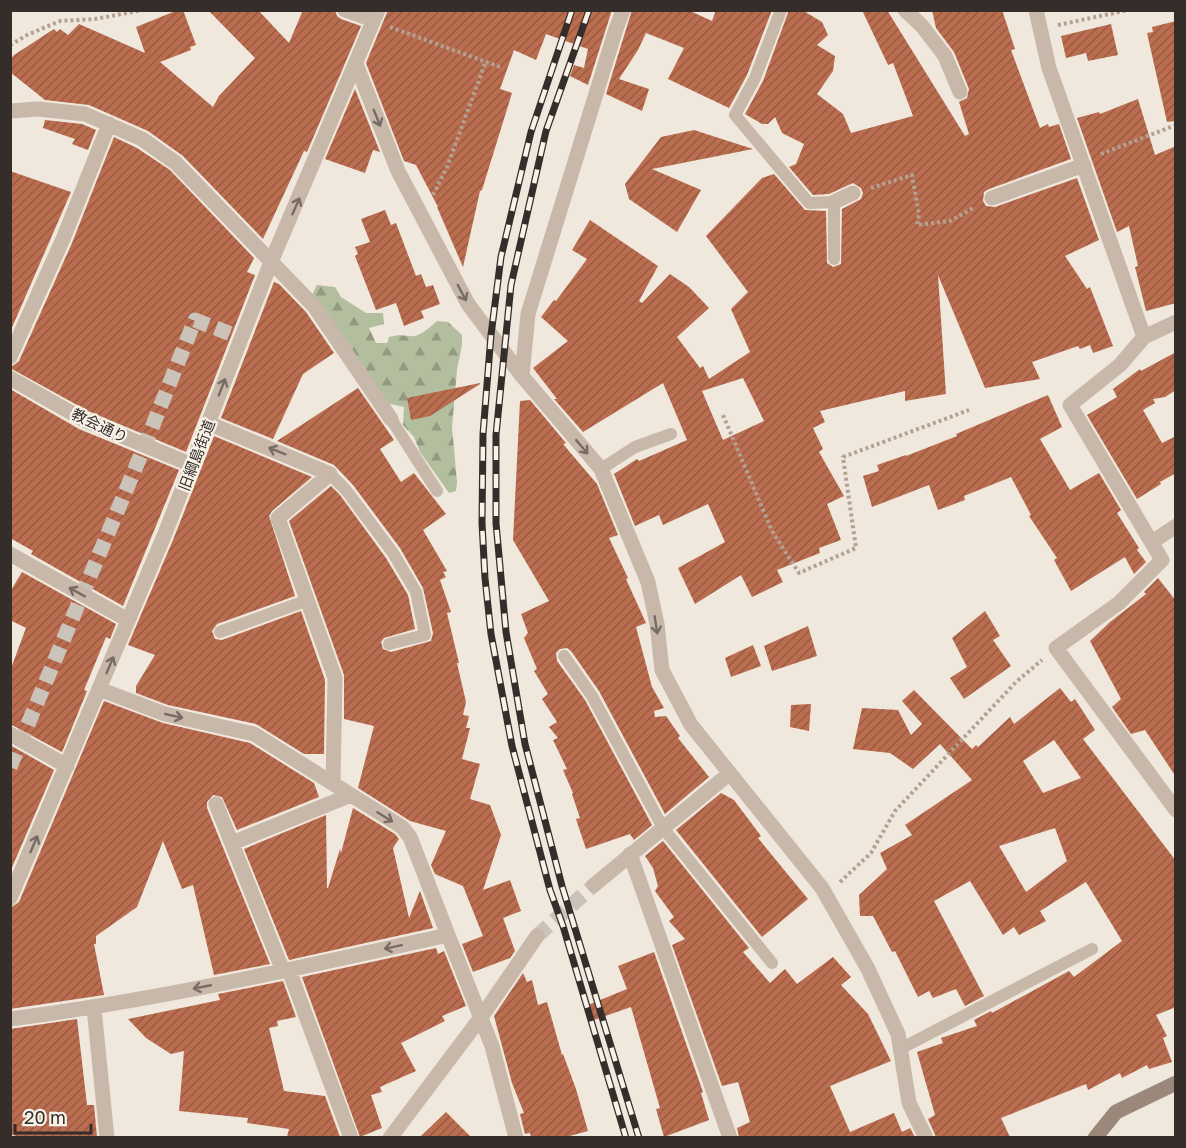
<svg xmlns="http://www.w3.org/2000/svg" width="1186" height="1148" font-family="'Golos Text','Noto Sans JP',sans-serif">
	<defs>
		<pattern id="forest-firs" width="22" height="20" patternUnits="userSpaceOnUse" patternTransform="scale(1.5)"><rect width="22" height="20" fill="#b2be9e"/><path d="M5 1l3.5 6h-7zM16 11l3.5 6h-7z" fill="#929b81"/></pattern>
		<pattern id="building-hatch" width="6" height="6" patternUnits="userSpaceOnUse" patternTransform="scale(1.5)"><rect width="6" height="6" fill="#bb6d50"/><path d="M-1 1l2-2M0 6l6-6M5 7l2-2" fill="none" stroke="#995a42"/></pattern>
	</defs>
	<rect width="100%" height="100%" fill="#f0e8dd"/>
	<!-- forest -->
	<path fill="url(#forest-firs)" d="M317 285 335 287 341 297 366 313H383L384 324 369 328 376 343H387L389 337C402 333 406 337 415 336 423 334 431 326 437 321L448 322 462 335V345L457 370 452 427 457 482 456 491 449 493 420 452 414 437 403 425 404 407 386 403 313 302V293Z"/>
	<!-- building -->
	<path fill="url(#building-hatch)" fill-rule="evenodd" d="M178 10H183L196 45 190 47 191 50 160 62 213 107 219 96 255 58 208 10H258L289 43 303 10H335L337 16 341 19 361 26 307 152 304 151 263 239 183 156 148 131 89 105 45 100 10 72V60L14 55 54 29 57 32 60 29 68 35 79 24 145 53 136 27Z
		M388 10H612L588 85 570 76 574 65 584 68 588 49 546 34 536 60 514 50 500 89 512 93 482 190 480 191 463 267 437 207H438L416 165 404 161 366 63Z
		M632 10H688L712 21 716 10H772L747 75 729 108 668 79 684 48 646 33 638 50 619 79 649 89 642 111 606 94Z
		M789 10H802L822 22 828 35 817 45 835 56 833 71 817 94 843 114 851 133 913 116 893 63 888 65 862 10H887L965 136 969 134 959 102 967 98 969 89 954 52 936 28 932 10H1002L1015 49 1011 50 1040 128 1048 124 1049 127 1059 124 1071 159 989 189 984 192 983 201 986 206 995 207 1077 178 1099 240 1065 256 1087 289 1090 287 1113 346 1093 353 1090 345 1080 349 1078 346 1032 362 1040 379 985 388 938 275 946 394 905 401V391L820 411 825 422 813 428 823 449 819 452 844 496 827 504 841 540 819 548 820 553 777 570 783 582 752 597 741 575 695 604 678 568 725 542 708 504 663 525 659 515 635 526 614 474 637 459 639 461 687 440 663 383 583 432 554 399H557L533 368 568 341 541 317 554 300 556 301 587 259 572 250 590 220 658 266 639 301 642 303 670 274 689 287 709 308 677 337 700 368 703 366 709 379 750 352 731 309 748 292 706 236 762 178 774 174 805 210 826 211 827 263 833 267 841 264 842 209 861 199 863 193 861 188 853 183 829 194 813 195 789 167 796 164 804 144 782 133 775 117 768 124H762L745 114 763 81ZM743 378 764 421 723 440 702 391Z
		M1176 21V121L1167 122 1147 33 1153 32 1152 27Z
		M1111 24 1118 55 1088 61 1086 53 1066 58 1061 36Z
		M355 89 380 152 373 150 365 173 325 159Z
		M1138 99 1155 155 1176 146V303L1146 311 1135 267 1138 266 1129 226 1117 232 1077 118 1099 112 1100 114Z
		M45 120 82 124 96 130 88 150 72 144 75 139 43 128Z
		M694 130 753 149 652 169 701 190 677 232 629 199 625 184 661 137Z
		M114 137 137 148 170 170 254 258 247 272 255 275 186 452 88 411 10 368 19 361 72 243Z
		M10 171 71 192 10 332Z
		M385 210 391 225 396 223 416 276 421 274 426 287 433 285 440 304 421 311 424 318 404 326 396 303 376 310 355 256 358 254 355 247 370 242 361 219Z
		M274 282 279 284 306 312 334 353 303 374 273 439 221 418Z
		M1176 352V390L1165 397 1153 399 1155 403 1143 410 1162 443 1176 436V473L1160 482 1161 484 1137 499 1087 415 1117 397 1113 389 1140 369 1141 371Z
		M480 383V384L430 416 411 420 407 398Z
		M358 388 394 440 380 449 401 482 414 473 446 514 423 530 447 571 443 572 446 577 440 580 451 612 447 613 459 663H457L466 702 463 715 469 716 466 728H470L462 759 480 764 470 799 490 805 501 835 483 890 510 880 521 911 503 918 515 951 510 958 473 972 462 944 483 936 463 886 435 874 431 865 446 831 410 821 358 788 374 726 344 719V675L289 521 331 486 340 495 386 558 408 595 415 629 384 638 381 642 383 649 391 652 431 641 433 633 423 588 400 548 353 485 334 465 277 441Z
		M10 389 79 429 179 470 123 606 31 554 33 551 10 538Z
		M1048 395 1062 427 1040 439 1070 490 1099 473 1121 510 1117 513 1139 548 1137 550 1146 562 1134 574 1125 557 1071 591 1054 560 1057 558 1029 516 1031 515 1011 477 964 496 965 500 938 510 929 485 872 507 863 476 879 471 877 465 906 455V456L957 436 956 434Z
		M530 400 566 443 563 444 597 484 618 535 609 538 628 578 626 579 646 623 636 627 652 687 664 708 654 711 655 717 666 716 680 736 678 738 709 777 665 814 599 691 571 651 567 648 560 649 556 653 557 661 585 700 652 825 634 840 630 834 586 849 576 819 580 818 572 794 573 793 563 770 567 769 553 740 558 738 549 727 557 722 542 699 548 694 534 671 537 669 524 638 528 633 521 614 549 601 513 540 520 401Z
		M214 436 312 477 272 511 269 516 295 596 217 624 212 631 215 639 222 640 301 611 325 680 324 754H304L256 724 168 705 136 693V686L155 655 128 645 173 540Z
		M22 572 116 624 110 639 106 637 99 654 84 690 87 691 62 752 10 724V671L26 628 10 620V592Z
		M1158 578 1176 601V777L1145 730 1131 734 1112 707 1121 699 1090 641 1110 622 1146 594 1144 592Z
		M985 611 1000 636 993 640 1011 666 964 699 950 678 967 667 952 638Z
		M808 626 817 656 772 671 764 646Z
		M753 645 761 666 731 677 725 658Z
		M1060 688 1071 702 1075 699 1095 730 1083 739 1176 861V1007L1156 1015 1167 1036 1163 1038 1172 1062 1149 1069 1147 1065 1122 1078 1120 1073 1088 1090 1086 1084 1001 1118 1010 1137H936L928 1119 935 1115 917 1052 943 1043 941 1038 977 1026 974 1020 991 1011 992 1013 1069 971 1074 977 1122 941 1086 882 1040 911 1046 921 1019 935 1014 927 1003 935 970 881 934 901 984 996 965 1006 956 989 933 998 929 991 918 997 895 951 892 952 873 916H860L859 895 887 869 880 853 912 835 905 825 972 780 940 744 913 769 890 753 853 749 862 708 898 710 911 735 922 724 902 701 914 690 972 749 976 745 978 747 1010 717 1014 724ZM1054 740 1081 778 1043 793 1023 761ZM1055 828 1067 861 1026 892 999 846Z
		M104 701 163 723 250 743 314 783 319 797 237 830 222 797 213 795 207 802V808L270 964 214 975 193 885 182 889 163 841 137 907 96 936V944H94L104 995 10 1009V908L19 902Z
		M811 704 809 731 790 727 791 705Z
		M10 745 54 770 10 872Z
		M721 793 734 800 761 836 758 838 808 899 762 937 676 830Z
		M353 808 395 834 399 839 393 848 409 918 420 891 433 928 289 960 244 849 326 815 327 888H328L340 849 341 853Z
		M663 841 749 948 743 952 770 983 785 969 797 984 833 957 851 977 841 985 868 1014 891 1061 830 1086 850 1132 894 1113 902 1132 910 1128 915 1137H739L737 1128 750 1122 738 1082 722 1086 672 945 685 939 669 921 674 917 655 891 658 886 653 868 645 856Z
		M436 948 438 954 444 951 466 1006 442 1016 445 1021 401 1043 416 1071 380 1087 382 1092 371 1095 382 1128 360 1137 302 977Z
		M654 952 703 1092 701 1093 709 1120 664 1137 656 1109 660 1108 631 1007 594 1020 588 1005 627 989 618 966Z
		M523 973 527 982 532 980 538 1005 547 1002 562 1055 563 1054 576 1089 588 1131 566 1137H531L530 1133 525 1134 520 1114 524 1113 512 1083 494 1016Z
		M283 981 296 1017 277 1021 278 1026 269 1028 284 1091 325 1096 340 1137H287L289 1129 247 1123 248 1118 179 1111 184 1051 171 1054 146 1038 128 1019 220 1000 218 994Z
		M77 1019 87 1105H94L97 1137H19L10 1134V1029Z
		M446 1112 471 1137H420Z"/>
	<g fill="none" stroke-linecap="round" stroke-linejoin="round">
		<!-- street-tunnel -->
		<path stroke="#cbc3b9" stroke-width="15" stroke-dasharray="15 8" stroke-linecap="butt" d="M10 767 145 445 195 320 241 338
			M537 936 594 885"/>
		<!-- path -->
		<path stroke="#b3a294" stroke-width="4" stroke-dasharray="3 3" stroke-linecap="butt" d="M1058 25 1128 10
			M390 27 503 68
			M10 45 27 35 60 21 95 19 143 10
			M1101 154 1176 125
			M871 188 912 175 919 215 917 225 950 221 975 207
			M433 195 447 167 486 61
			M723 415 772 531 799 573 856 548 843 457 969 410
			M840 882 871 853 895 811 1016 682 1042 660"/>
		<!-- lane -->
		<path stroke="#c7b8aa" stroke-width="12" d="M781 10 755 78 735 115 809 203 834 202V259
			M391 419 437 491
			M601 469 635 447 671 434
			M330 474 346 490 393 553 416 592 425 635 389 644
			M220 632 308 600
			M564 656 592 696 663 828 772 963
			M900 1049 1092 949"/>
		<!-- street -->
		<path stroke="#c7b8aa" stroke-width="15" d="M345 10 373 20
			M905 10 922 26 945 56 960 92
			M1036 10 1049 68 1144 337
			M356 64 398 171 468 304 522 376 601 469 648 582 657 624 662 670 691 725 822 888 868 969 898 1034 909 1103 926 1138
			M10 111 38 109 85 114 142 139 176 163 314 306 391 419
			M992 198 1084 165
			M834 202 853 193
			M1176 322 1144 337 1120 365 1070 405 1162 560 1119 603 1056 648 1176 810
			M10 357 63 239 109 124
			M522 376 528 314 616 29 623 10
			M10 378 84 420 192 465
			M208 423 330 474 278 518 335 678 333 783
			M1152 542 1176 526
			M10 554 128 620
			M10 734 67 766
			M216 804 283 971
			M232 843 351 795
			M630 854 730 1138
			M594 885 730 773
			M10 898 164 536 271 262 378 10
			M448 935 492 1046 516 1138
			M289 970 351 1138
			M94 1008 107 1138
			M10 1019C158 1000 303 967 448 935L410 837 402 827 254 734 165 714 99 689
			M390 1138 482 1016 537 936"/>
		<!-- secondary -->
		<path stroke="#9b887b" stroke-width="15" d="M1095 1138 1116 1112 1176 1083"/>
		<!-- rail casing -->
		<g stroke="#352d29" stroke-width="7">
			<path id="rail" d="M572 10 531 132 501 257 491 335 483 434 482 523 485 578 491 634 512 746 550 890 563 926 626 1138
				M589 10 546 131 511 285 496 435V523L506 632 525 744 562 886 639 1138"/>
		</g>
		<!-- rail -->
		<use href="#rail" stroke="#f8f2e9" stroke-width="4.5" stroke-dasharray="14" stroke-linecap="butt"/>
	</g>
	<!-- one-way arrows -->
	<defs><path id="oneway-shaft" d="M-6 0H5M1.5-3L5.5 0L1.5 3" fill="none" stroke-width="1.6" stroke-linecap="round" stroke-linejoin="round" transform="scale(1.5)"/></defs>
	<g stroke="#776c63">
		<use href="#oneway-shaft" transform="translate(377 118) rotate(68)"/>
		<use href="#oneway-shaft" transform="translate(296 206) rotate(-66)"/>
		<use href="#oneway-shaft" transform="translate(462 293) rotate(62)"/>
		<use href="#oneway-shaft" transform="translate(222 387) rotate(-69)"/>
		<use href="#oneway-shaft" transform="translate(582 447) rotate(50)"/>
		<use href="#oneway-shaft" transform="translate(277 451) rotate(-158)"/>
		<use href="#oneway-shaft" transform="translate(77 592) rotate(-151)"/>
		<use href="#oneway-shaft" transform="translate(656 625) rotate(81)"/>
		<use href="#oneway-shaft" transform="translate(110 665) rotate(-67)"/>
		<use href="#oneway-shaft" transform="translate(174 716) rotate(13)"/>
		<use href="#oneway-shaft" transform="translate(385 817) rotate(32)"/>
		<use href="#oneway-shaft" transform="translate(34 844) rotate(-67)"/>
		<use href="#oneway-shaft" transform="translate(393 947) rotate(168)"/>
		<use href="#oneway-shaft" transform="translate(202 987) rotate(169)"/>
	</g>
	<g text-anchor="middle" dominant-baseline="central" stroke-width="4.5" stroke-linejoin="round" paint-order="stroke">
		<!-- street labels -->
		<g font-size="15" fill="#352d29" stroke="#f8f2e9">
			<text transform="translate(100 425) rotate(25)">教会通り</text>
			<text transform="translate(196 455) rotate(-69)">旧綱島街道</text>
		</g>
	</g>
	<!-- border -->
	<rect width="1186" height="1148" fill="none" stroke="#352d29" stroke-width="24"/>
	<!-- scale -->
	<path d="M15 1124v9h76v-9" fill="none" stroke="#352d29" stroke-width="3"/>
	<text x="24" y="1124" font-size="18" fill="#352d29" stroke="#f8f2e9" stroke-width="4.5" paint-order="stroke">20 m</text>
</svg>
